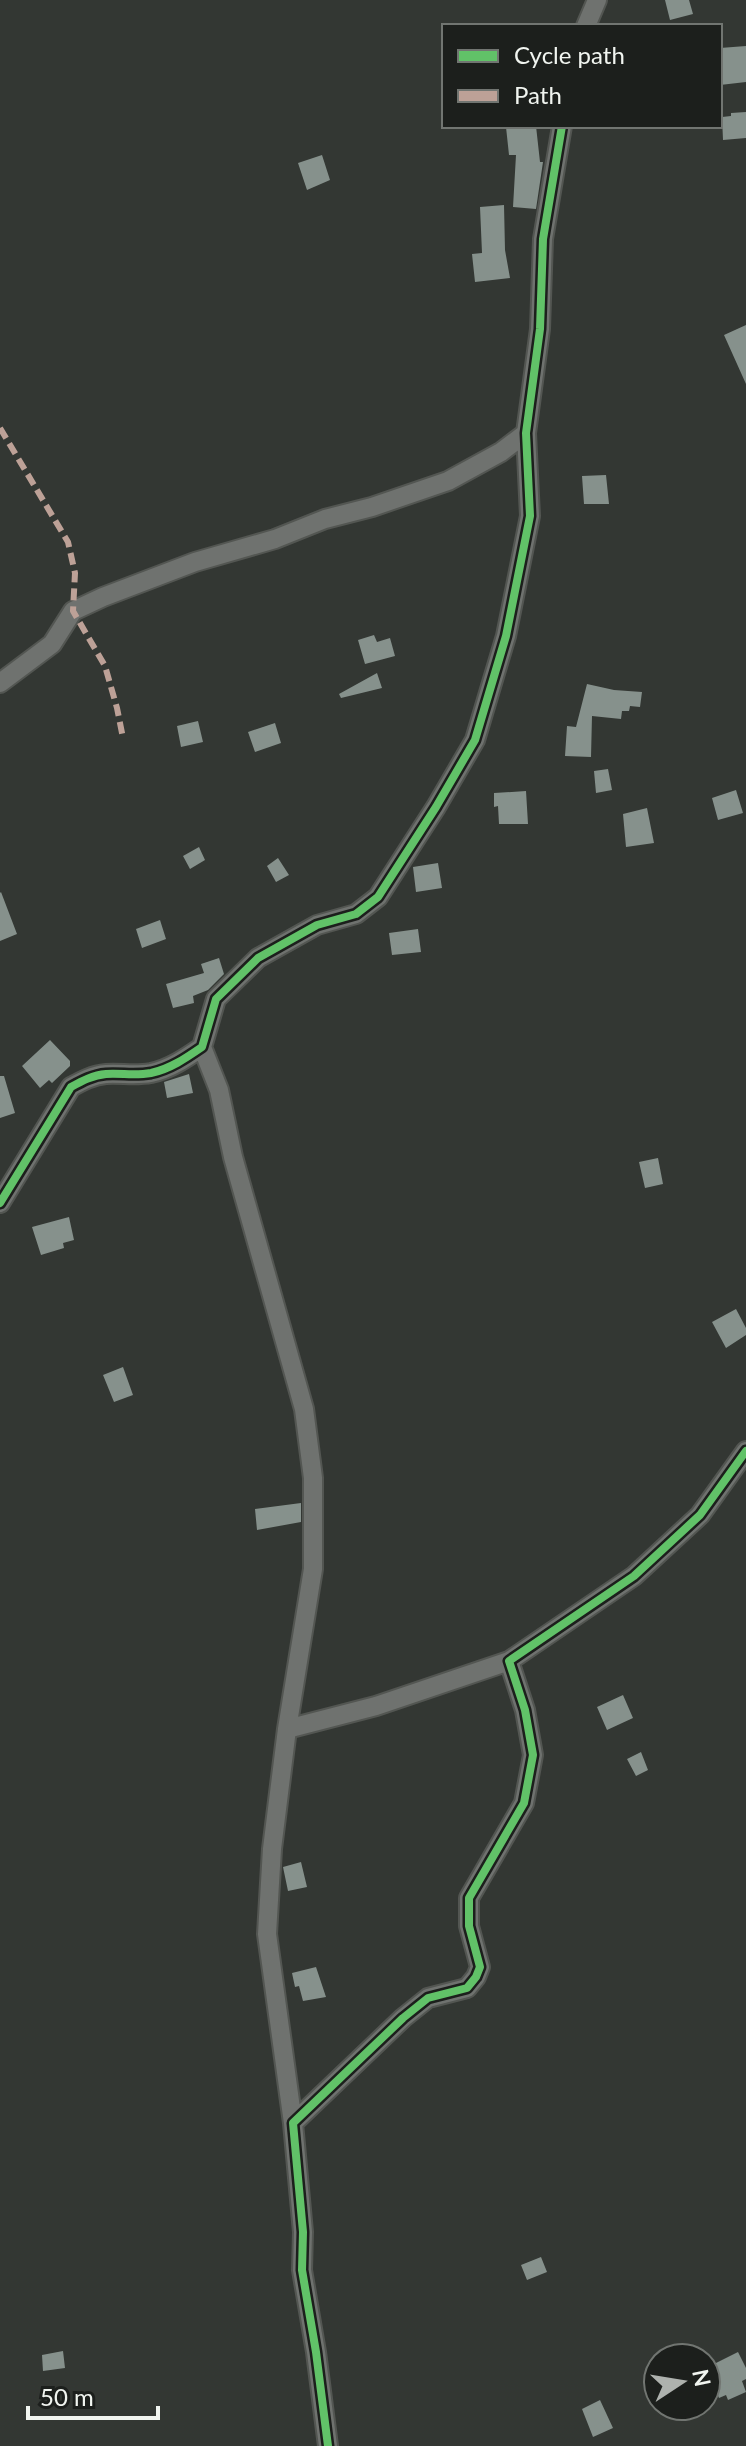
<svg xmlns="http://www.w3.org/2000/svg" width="746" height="2446" font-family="Lato,sans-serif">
	<rect width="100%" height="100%" fill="#333733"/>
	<!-- building -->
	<path fill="#86918c" d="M665 0H689L693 14 670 20Z
		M746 46V82L720 85V48Z
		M746 112V138L723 140 722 117 731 116V113Z
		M536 126 540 162H543L536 209 513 207 516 155H509L506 127Z
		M322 155 330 180 307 190 298 163Z
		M504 205 505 250 510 278 475 282 472 254 482 253 480 207Z
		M746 325V384L724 335Z
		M606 475 609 504H584L582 476Z
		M374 635 377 642 390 638 395 656 365 664 358 640Z
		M377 673 382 688 341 698 339 694Z
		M587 684 614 690 642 692 640 707 630 706 629 711H622L621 719 592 716 591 757 565 756 567 726 576 727Z
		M198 721 203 742 181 747 177 726Z
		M275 723 281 743 255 752 248 732Z
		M608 769 612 790 596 793 594 771Z
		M736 790 743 813 718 820 712 798Z
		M526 791 528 824H499L498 806 494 807V793Z
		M647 808 654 843 626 847 623 814Z
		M199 847 205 860 190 869 183 856Z
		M278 858 289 875 276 882 267 866Z
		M438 863 442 888 416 892 413 867Z
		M1 892 17 934 0 941V893Z
		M160 920 166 939 142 948 136 929Z
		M418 929 421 952 392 955 389 933Z
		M219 958 224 974 208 990 193 996 194 1003 173 1008 166 984 204 973 201 964Z
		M50 1040 70 1061V1066L52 1083 49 1080 40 1088 22 1066Z
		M189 1074 193 1093 167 1098 164 1082Z
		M0 1076H4L15 1113 0 1118Z
		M658 1158 663 1184 645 1188 639 1162Z
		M69 1217 74 1240 63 1243 64 1248 41 1255 32 1227Z
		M736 1309 746 1328V1335L726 1348 712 1322Z
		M123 1367 133 1395 114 1402 103 1375Z
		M301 1503V1522L257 1530 255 1509Z
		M623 1695 633 1718 607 1730 597 1707Z
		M641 1752 648 1770 636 1776 627 1759Z
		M301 1862 307 1887 288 1891 283 1867Z
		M316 1967 326 1997 303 2001 299 1986 295 1987 292 1973Z
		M541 2257 547 2272 527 2280 521 2265Z
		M63 2351 65 2368 43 2371 42 2355Z
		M738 2352 746 2368V2379L742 2381 746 2392 728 2400 726 2395 719 2398 713 2384 706 2388V2368Z
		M600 2400 613 2428 593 2437 582 2409Z"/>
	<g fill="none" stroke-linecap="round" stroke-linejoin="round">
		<!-- street casing -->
		<g stroke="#535652" stroke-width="22">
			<path id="street" d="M586 26 597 0
				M0 683 52 644 73 611 103 597 195 562 275 539 325 519 372 507 448 481 501 452 526 433
				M202 1047 219 1090 233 1157 304 1409 313 1478V1569L287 1729 272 1849 267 1934 293 2123
				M0 1203 71 1087C82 1081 93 1075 106 1074 122 1073 135 1076 151 1073 170 1069 186 1058 202 1047L216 999 258 958 317 925 356 914 378 897 436 807 475 740 506 636 530 516 526 433 540 329 543 239 562 126
				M287 1729 376 1706 509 1661
				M328 2446 316 2352 302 2270 303 2232 293 2123 403 2018 428 1998 467 1988 476 1977 480 1967 469 1926V1898L524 1803 533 1755 525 1710 509 1661 634 1576 700 1515 746 1451"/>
		</g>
		<!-- street -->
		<use href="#street" stroke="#6f726f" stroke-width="18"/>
		<!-- quiet -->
		<path stroke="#bda197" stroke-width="6" stroke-dasharray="12 6" stroke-linecap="butt" d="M0 428 68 542 75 573 73 611 105 666 117 708 123 738"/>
		<!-- cycleway casing -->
		<g stroke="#1c1f1c" stroke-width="13">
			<path id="cycleway" d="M0 1203 71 1087C82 1081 93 1075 106 1074 122 1073 135 1076 151 1073 170 1069 186 1058 202 1047L216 999 258 958 317 925 356 914 378 897 436 807 475 740 506 636 530 516 526 433 540 329 543 239 562 126
				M328 2446 316 2352 302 2270 303 2232 293 2123 403 2018 428 1998 467 1988 476 1977 480 1967 469 1926V1898L524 1803 533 1755 525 1710 509 1661 634 1576 700 1515 746 1451"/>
		</g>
		<!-- cycleway -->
		<use href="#cycleway" stroke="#61c268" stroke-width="8"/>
	</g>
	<!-- legend -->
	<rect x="442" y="24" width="280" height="104" fill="#1c1f1c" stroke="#717571" stroke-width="2"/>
	<rect x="458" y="50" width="40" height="12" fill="#61c268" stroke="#717571" stroke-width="2"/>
	<text x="514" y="64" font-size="24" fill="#f1f5f0">Cycle path</text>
	<rect x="458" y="90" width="40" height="12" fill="#bda197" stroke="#717571" stroke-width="2"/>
	<text x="514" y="104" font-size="24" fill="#f1f5f0">Path</text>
	<!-- north arrow -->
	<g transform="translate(682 2382) rotate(78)"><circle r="38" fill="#1c1f1c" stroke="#717571" stroke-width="2"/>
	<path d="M0-6L14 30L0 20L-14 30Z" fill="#aeb2ae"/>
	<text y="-12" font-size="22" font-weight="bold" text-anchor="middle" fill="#f1f5f0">N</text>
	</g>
	<!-- scale -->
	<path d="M28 2406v12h130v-12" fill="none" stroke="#f1f5f0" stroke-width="4"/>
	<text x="40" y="2406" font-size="24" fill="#f1f5f0" stroke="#1c1f1c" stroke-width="6" paint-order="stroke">50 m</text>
</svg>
